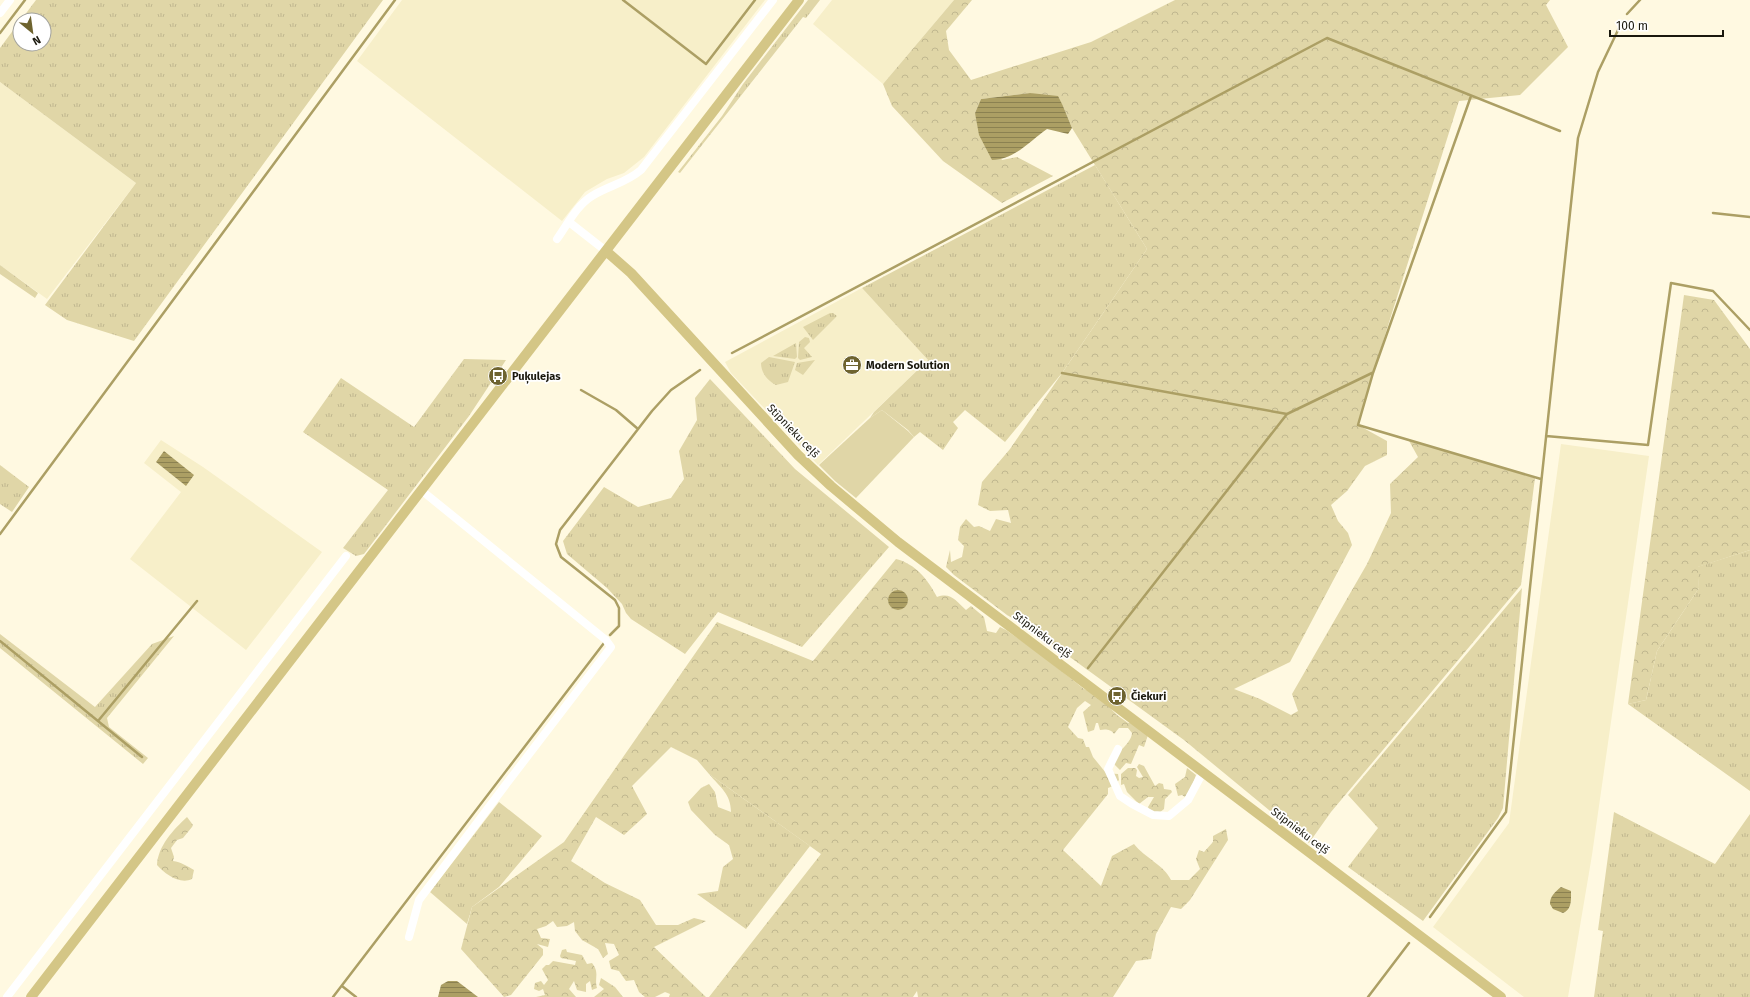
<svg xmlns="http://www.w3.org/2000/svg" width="1750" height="997" font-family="'Fira Sans',sans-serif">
	<defs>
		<pattern id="grass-tufts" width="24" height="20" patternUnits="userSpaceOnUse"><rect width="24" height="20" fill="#e0d6a7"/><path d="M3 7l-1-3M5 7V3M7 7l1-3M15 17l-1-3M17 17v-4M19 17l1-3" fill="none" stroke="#c0b78f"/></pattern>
		<pattern id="forest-crowns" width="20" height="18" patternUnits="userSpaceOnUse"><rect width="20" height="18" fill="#e0d6a7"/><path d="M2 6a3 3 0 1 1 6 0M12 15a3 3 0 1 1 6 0" fill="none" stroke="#c0b78f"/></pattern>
		<pattern id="water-rules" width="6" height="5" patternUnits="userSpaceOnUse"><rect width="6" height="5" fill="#ac9f64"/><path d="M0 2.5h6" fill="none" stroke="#8b8151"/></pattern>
	</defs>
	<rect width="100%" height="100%" fill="#fff9e1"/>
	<!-- built -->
	<path fill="#f7efc9" d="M402 0H765L644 157 624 173 607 179 585 192 562 221 357 61Z
		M832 0H954L883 84 813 24Z
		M0 82 136 183 47 299 0 265Z
		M862 288 928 360 818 465 731 373 725 362Z
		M161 440 203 467 322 552 246 650 130 559 181 492 144 463Z
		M1561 444 1649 456 1592 855 1568 997H1524L1433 927 1509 823Z"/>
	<!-- grass -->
	<path fill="url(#grass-tufts)" d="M36 0H383L134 341 67 320 45 305 136 183 0 82V48L20 21V44H44V20H21Z
		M808 0H820L806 18 803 17 680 173 678 172 722 116 743 84Z
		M1095 165 1147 249 1062 373 1005 442 965 410 953 422 958 428 943 450 920 432 914 437 908 430 882 410 870 418 874 412 928 360 862 288Z
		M0 265 38 293 35 298 0 274Z
		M830 313H833L837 316 813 340 803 327Z
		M805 337 809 338 810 342 804 348 812 357 800 360 798 358 799 342Z
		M796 343 797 357 795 359 773 356Z
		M769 357 795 362 788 382 776 385C768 381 761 373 761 363Z
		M464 359 506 360 469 416 364 554 356 556 343 548 388 490 303 432 341 378 414 427Z
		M815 360 803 375 795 370 797 363Z
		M710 379 795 469 889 547 802 647 718 612 685 654 631 619 626 613 622 604 607 588 567 554 563 541 604 487 638 507 671 498 684 479 679 451 697 420 695 398Z
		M0 465 29 487 12 512 0 504Z
		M1750 550V791L1628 704 1646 700 1657 651 1699 588 1697 567Z
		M1522 588 1503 808 1498 818 1423 921 1348 867 1378 828 1348 795Z
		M0 634 95 707 152 644 174 636 107 718 109 727 148 758 143 764 0 648Z
		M709 774 810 846 746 929 697 894 718 891 723 867 733 859 729 845 715 835 691 810 688 802 701 788 709 784 715 792 718 807 731 812C731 794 720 787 709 774Z
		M499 802 542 836 499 887 472 907 467 924 430 892Z
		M1614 812 1715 864 1750 814V997H1594L1603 931 1598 930Z"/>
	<!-- forest -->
	<path fill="url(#forest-crowns)" d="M954 0H972L946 31 949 50 971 80 1091 42 1175 0H1550L1546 5 1568 47 1520 95 1459 101 1373 373 1358 425 1387 441V455L1365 466 1347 491 1331 505 1338 521 1348 533 1352 545 1290 662 1234 689 1260 699 1291 715 1298 711 1292 694 1367 564 1391 513 1390 484 1418 457 1408 439 1535 478 1521 585 1331 812 1309 843 1184 740 1034 631 1007 615 954 575 946 567 950 550 951 562 962 557 964 546 958 540 960 527 966 519 974 527 979 526 990 531 996 519 1011 523 1008 510 990 511 978 505 982 482 1010 449 1147 249 1072 128 1063 106 1030 93 981 99 975 113 1002 160 1017 157 1053 176 1002 203 943 161 892 106 883 84Z
		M1684 295 1714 300 1750 349V550L1698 567 1699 588 1657 651 1646 700 1628 704Z
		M896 559C916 564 928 580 937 597 951 592 956 601 966 610L971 606 984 617 987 631 996 633 1000 627 1006 630 1040 654 1084 689 1095 693 1109 703 1112 710 1117 715 1128 723 1134 722 1148 735 1144 747 1139 745 1131 764 1126 763 1120 770 1114 764C1115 751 1131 745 1132 733L1128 728H1119L1114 734C1111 729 1105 729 1100 730L1098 723H1096L1094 730 1088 732 1083 712 1091 705 1085 701 1077 708 1068 727 1078 738 1083 739 1086 747H1089L1093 757 1106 773 1118 774 1119 780 1113 786 1108 788V794L1063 850 1101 886 1112 856 1134 844C1145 858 1164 865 1171 880H1189L1200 869 1196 859 1199 850 1204 852 1213 842V836L1226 829 1228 840 1190 900 1181 909 1171 907 1156 934 1151 959 1136 961 1113 997H918L917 991 913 997H709L821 854 709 774 697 760 671 747 632 786 647 814 624 835 596 817 571 861 605 883 640 900 656 925H678L694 918 706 921 654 947 706 997H669L670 994 665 992 655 997H645L639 992 634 980 626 981 619 971 611 969 609 961 619 955 614 944 605 943 608 954 603 958 598 949 582 940 575 931 574 922 567 926 557 927 553 921 546 926 537 929 541 938 550 939 548 947 537 944 543 949V955L511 995 504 997 461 949 472 907 564 842 717 622 813 661Z
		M1139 764 1144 766 1155 786 1159 783 1163 784 1164 789 1171 790 1172 792 1165 799 1164 809 1159 813 1150 812 1148 807 1154 797H1148L1139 804 1127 792 1124 784 1121 785V774L1128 768H1135L1137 770 1136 776 1139 778 1143 777 1137 767Z
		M1187 768 1196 775 1191 789 1185 797 1182 795 1178 796 1175 784 1185 777Z
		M187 817 193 825 192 827 183 838 177 840 171 848 174 857 173 861C181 862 187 866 194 870L192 879C180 885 165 874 157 865 158 846 173 830 187 817Z
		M566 949 567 952 582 955 587 964 592 963C600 973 594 978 597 988L592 990 590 981 586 984V992L577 990 574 981 569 989 576 997H536L545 995 543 989 539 991 534 989 535 983 541 981 544 985 548 980 542 969 546 965H549L553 961 575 965 576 961 561 958 560 956 562 950Z
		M601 978 615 987 623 997H594L604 989 599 985Z"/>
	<!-- garden -->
	<path fill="#e0d6a7" d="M882 410 908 431 914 437 856 498 835 481 819 465 870 418Z"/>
	<!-- water -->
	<path fill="url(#water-rules)" d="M1030 93 1058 96 1063 106 1072 128 1068 134 1047 129C1030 141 1014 160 992 160L979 135 975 113 981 99Z
		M164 451 194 475 186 486 156 462Z
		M888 600a10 10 0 1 1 20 0a10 10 0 1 1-20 0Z
		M1561 887 1571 891C1571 900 1572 909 1563 913L1553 909 1550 904C1550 896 1555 892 1561 887Z
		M448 981H457L478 997H438L441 985Z"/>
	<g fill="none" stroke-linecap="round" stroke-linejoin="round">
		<!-- stream -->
		<path stroke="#ac9f64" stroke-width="2.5" d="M623 0 706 64 755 0
			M1627 14 1640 0
			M0 33 25 0
			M1471 96 1373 373 1358 425 1541 479
			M1713 213 1750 217
			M732 353 1327 38 1560 131
			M1062 373 1287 414
			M581 390 616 410 638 429
			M1546 436 1648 445 1671 283 1713 291 1750 330
			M0 534 395 0
			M610 635 619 626V608L615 600 561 557 556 544 560 530 652 411 671 390 700 370
			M0 641 142 757
			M1088 668 1287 414 1372 373
			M98 721 197 601
			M1430 917 1506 812 1578 138 1598 72 1619 28
			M342 986 356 997
			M333 997 604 643
			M1368 997 1409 943"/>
		<!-- minor -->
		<path stroke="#fff" stroke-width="8" d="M0 13 10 0
			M569 222 606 251
			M557 239C567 225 577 205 592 196 608 186 626 183 641 170L773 0
			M1118 749 1108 769 1120 796 1132 804 1153 815 1169 816 1188 800 1203 772
			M409 937 419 900 504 787 611 647 606 640 421 490
			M7 997 346 556"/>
		<!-- major -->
		<path stroke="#d4c686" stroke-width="10" d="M606 251 631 273 798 455 831 486 898 542 1501 997
			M31 997 799 0"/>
	</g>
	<!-- icons -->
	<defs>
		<g id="office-disc" transform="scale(1)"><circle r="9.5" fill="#6e632f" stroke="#fff"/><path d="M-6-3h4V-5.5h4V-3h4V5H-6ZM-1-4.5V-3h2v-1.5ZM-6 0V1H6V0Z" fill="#fff"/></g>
		<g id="bus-disc" transform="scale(1)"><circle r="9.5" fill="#6e632f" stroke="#fff"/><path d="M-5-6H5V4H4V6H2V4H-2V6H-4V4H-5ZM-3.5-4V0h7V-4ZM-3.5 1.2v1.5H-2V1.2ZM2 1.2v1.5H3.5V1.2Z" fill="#fff"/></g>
	</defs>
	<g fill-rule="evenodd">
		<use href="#office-disc" x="852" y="365"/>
		<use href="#bus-disc" x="498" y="376"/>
		<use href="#bus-disc" x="1117" y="696"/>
	</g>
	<g text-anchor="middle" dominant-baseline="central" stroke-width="3.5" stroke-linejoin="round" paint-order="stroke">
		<!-- poi labels -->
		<g font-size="11" font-weight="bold" fill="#1a180d" stroke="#fff" text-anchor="start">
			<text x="866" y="365">Modern Solution</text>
			<text x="512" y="376">Puķulejas</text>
			<text x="1131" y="696">Čiekuri</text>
		</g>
		<!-- street labels -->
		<g font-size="11" fill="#1a180d" stroke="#fff">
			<text transform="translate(793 431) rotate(46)">Stīpnieku ceļš</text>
			<text transform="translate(1042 635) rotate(37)">Stīpnieku ceļš</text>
			<text transform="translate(1300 831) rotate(37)">Stīpnieku ceļš</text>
		</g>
	</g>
	<!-- north arrow -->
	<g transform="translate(32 32) rotate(151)"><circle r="19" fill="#ffffff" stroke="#a3a39e"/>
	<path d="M0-3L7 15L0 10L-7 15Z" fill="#6e632f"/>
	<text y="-6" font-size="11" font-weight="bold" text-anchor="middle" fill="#1a180d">N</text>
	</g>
	<!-- scale -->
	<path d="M1610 30v6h113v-6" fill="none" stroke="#1a180d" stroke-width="2"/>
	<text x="1616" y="30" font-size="12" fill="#1a180d" stroke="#ffffff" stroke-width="3" paint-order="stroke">100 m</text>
</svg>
